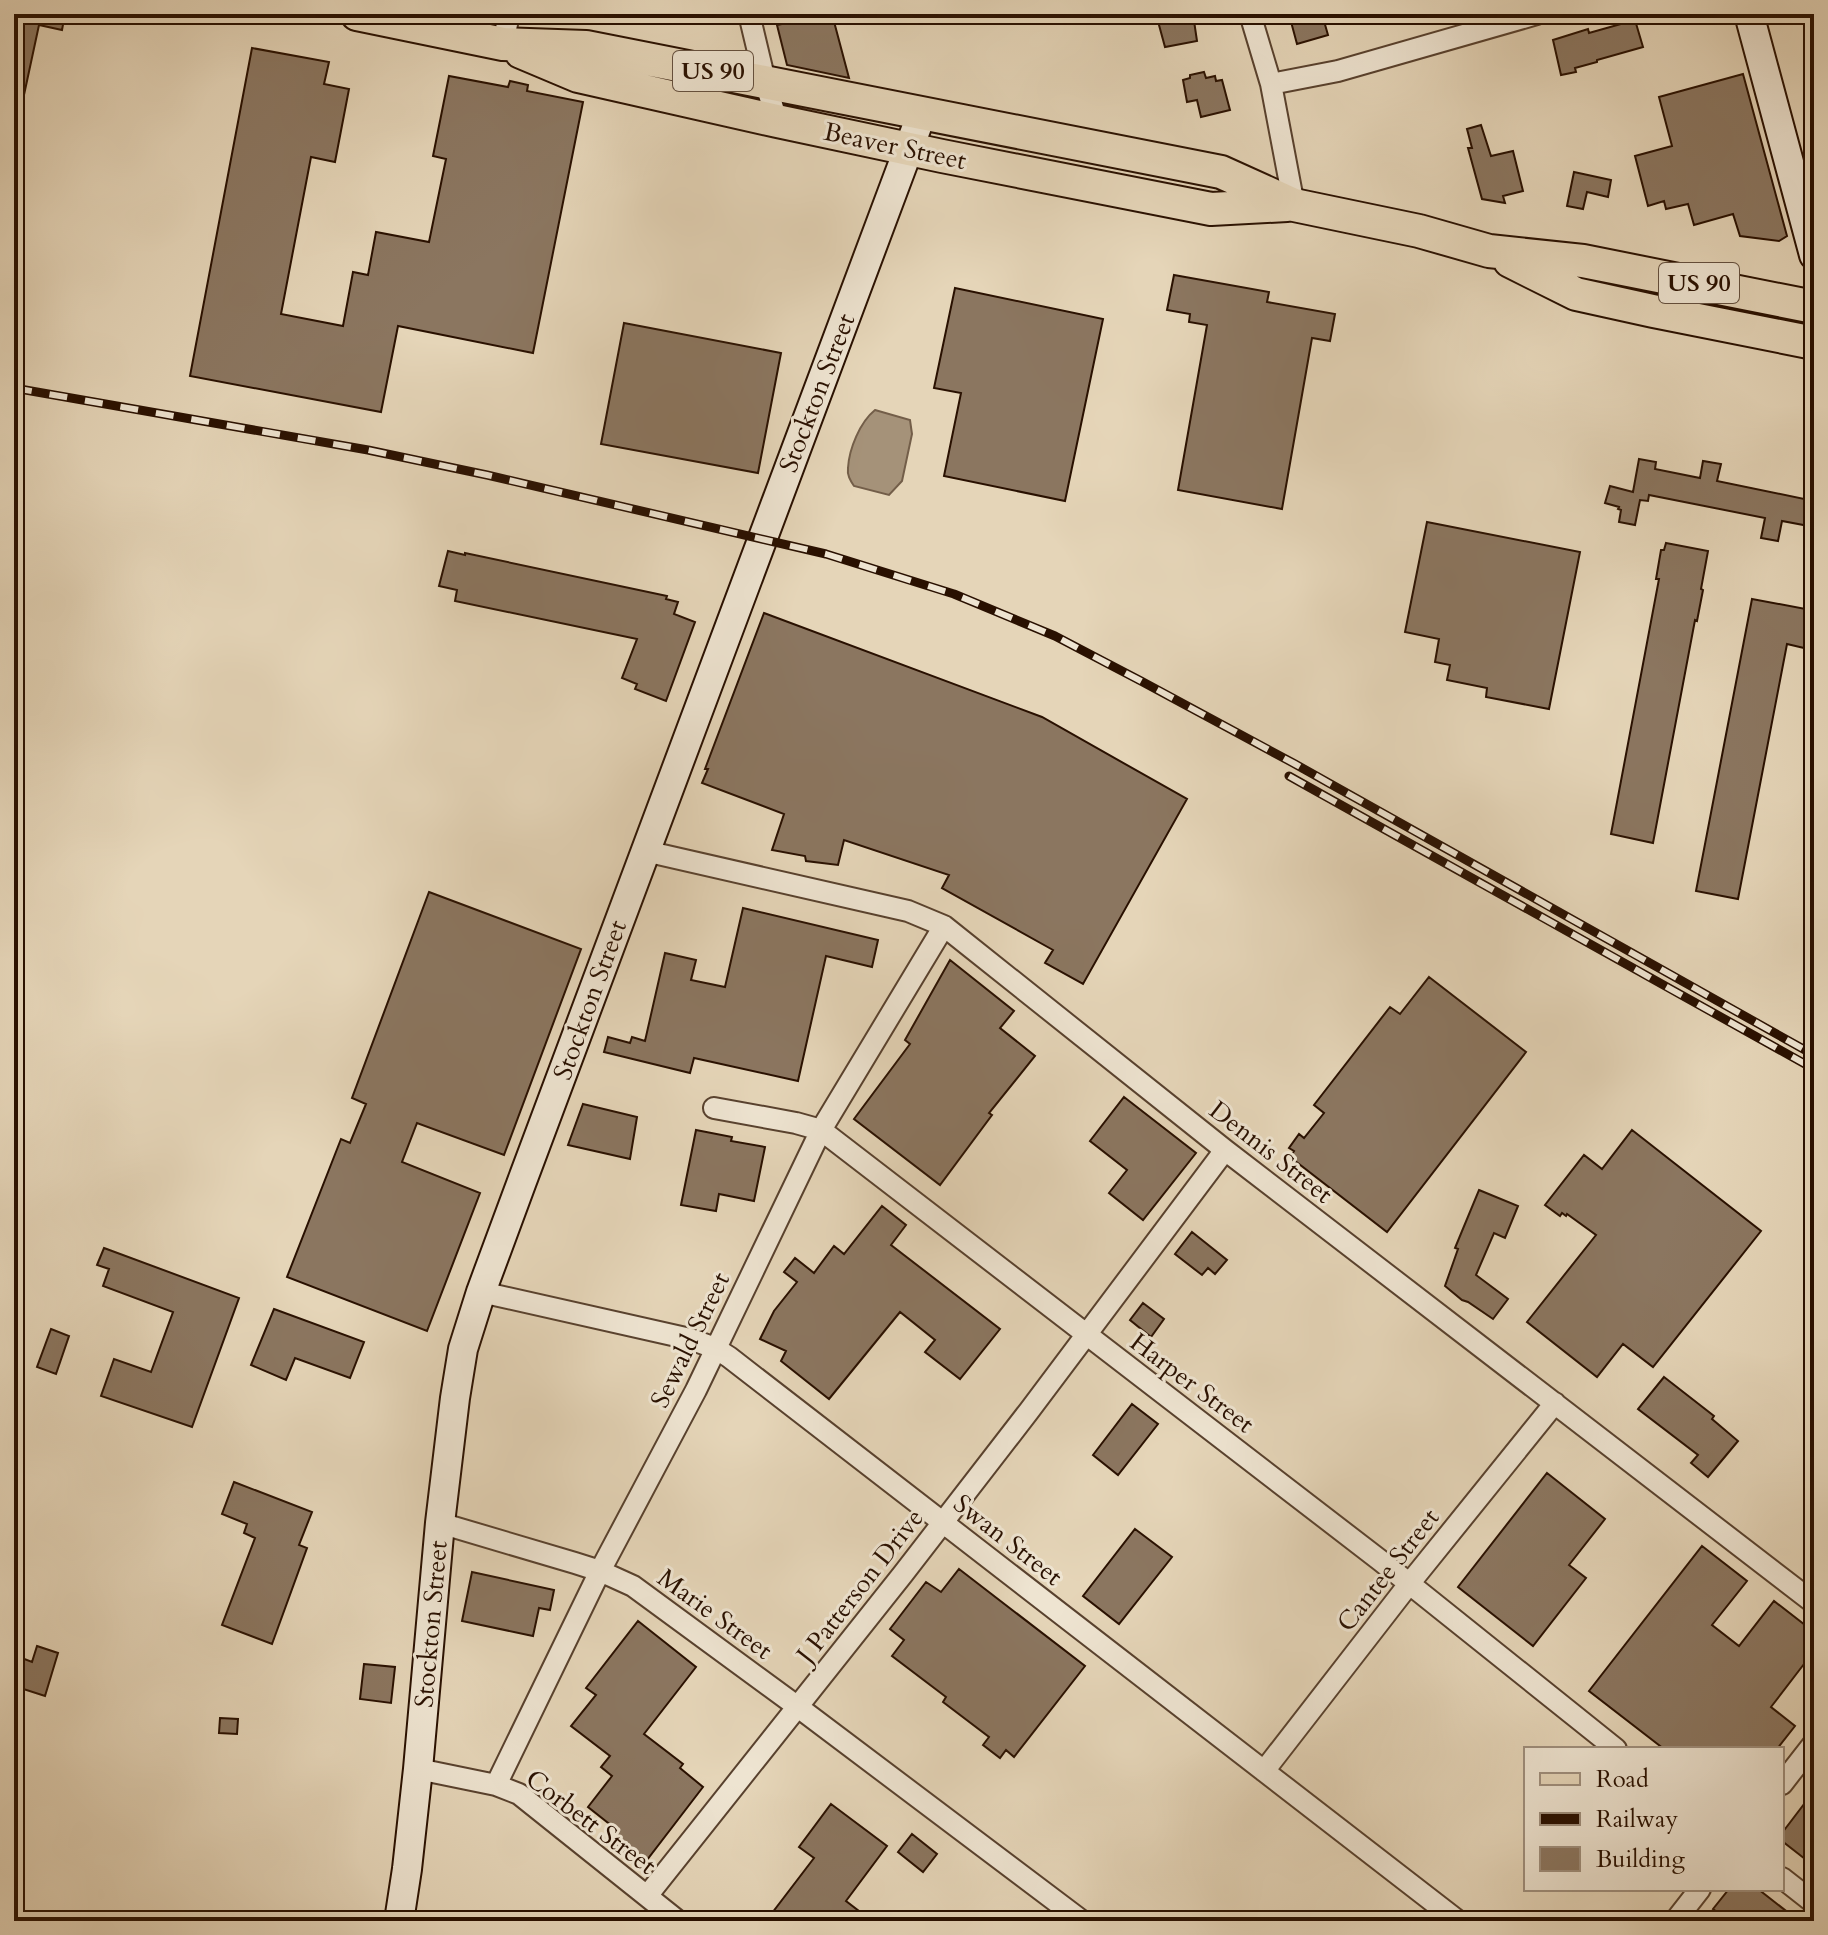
<svg xmlns="http://www.w3.org/2000/svg" width="1828" height="1935" font-family="Cardo,serif">
	<rect width="100%" height="100%" fill="#e5d5b8"/>
	<filter id="stains"><feTurbulence type="fractalNoise" baseFrequency=".0025" numOctaves="4"/><feColorMatrix values="0 0 0 0 .2 0 0 0 0 .09 0 0 0 0 .02 0 0 0 .5 -.17"/></filter>
	<radialGradient id="worn" r=".72"><stop offset=".6" stop-color="#630" stop-opacity="0"/><stop offset="1" stop-color="#630" stop-opacity=".3"/></radialGradient>
	<!-- water -->
	<path fill="#a59279" stroke="#735e49" stroke-width="2" d="M875 410 910 420 912 434 902 481 889 495 854 486C850 480 847 475 848 468 849 449 860 422 875 410Z"/>
	<!-- building -->
	<path fill="#8b7660" stroke="#291000" stroke-width="2" d="M14 14H65L62 30 39 25 21 109 14 108Z
		M820 14H832L849 78 787 65 777 25 782 24 781 21 802 15 803 18Z
		M1156 14H1193L1197 41 1165 47Z
		M1303 14H1322L1328 35 1297 44 1290 18Z
		M1635 20 1643 47 1597 60V62L1575 68 1576 72 1561 75 1553 40 1588 29 1589 33Z
		M252 48 329 62 324 84 349 89 335 162 311 157 281 314 343 326 353 272 368 275 376 232 429 242 446 159 433 156 449 76 508 87 510 81 528 85 527 91 583 102 533 353 398 326 381 412 190 376Z
		M1204 72 1206 78 1215 76 1216 81 1222 80 1230 110 1201 117 1197 100 1187 102 1183 80 1190 78V75Z
		M1743 74 1787 236 1779 241 1740 236 1733 214 1694 225 1688 204 1666 209 1664 201 1648 206 1635 156 1672 146 1659 97Z
		M1481 125 1491 156 1513 151 1523 191 1503 196 1505 203 1482 199 1468 148H1472L1467 129Z
		M1574 172 1611 180 1608 197 1587 192 1583 209 1567 206Z
		M1174 275 1269 292 1267 302 1335 314 1330 341 1312 338 1282 509 1178 490 1207 325 1189 322 1190 314 1167 310Z
		M955 288 1103 319 1065 501 944 476 961 393 934 388Z
		M624 323 781 353 758 473 601 444Z
		M1639 459 1656 462 1655 469 1700 478 1703 461 1721 464 1717 481 1814 501V527L1782 521 1778 541 1761 538 1765 518 1649 495 1648 501 1640 500 1635 525 1619 522 1621 510 1618 509 1619 507 1605 503 1610 486 1633 492Z
		M1427 522 1580 552 1549 709 1486 697 1487 688 1447 680 1450 665 1435 662 1439 639 1405 632Z
		M1666 543 1708 551 1701 589 1703 590 1697 621 1695 620 1653 843 1611 834 1659 579H1656L1661 550H1664Z
		M448 551 465 555V553L667 596 666 599 678 602 674 614 695 622 666 701 635 689 637 684 622 678 637 639 455 601 457 590 439 586Z
		M1752 599 1811 610 1804 648 1787 644 1738 899 1696 891Z
		M764 613 1042 717 1187 799 1083 984 1045 963 1053 950 942 888 949 875 844 840 838 865 806 861 805 856 772 850 784 814 702 783 708 769H705Z
		M429 892 581 949 504 1155 417 1123 402 1162 480 1193 427 1331 287 1277 341 1139 350 1143 366 1104 352 1098Z
		M743 908 878 940 872 967 826 956 798 1081 694 1058 690 1073 604 1052 608 1037 630 1043 632 1037 645 1041 665 953 696 960 691 980 725 987Z
		M950 960 1014 1011 1000 1028 1035 1056 989 1113 992 1115 940 1185 854 1119 910 1044 905 1040Z
		M1429 977 1526 1052 1387 1232 1290 1157 1294 1151 1289 1148 1299 1134 1304 1138 1324 1113 1314 1105 1390 1007 1400 1014Z
		M1124 1097 1196 1153 1143 1220 1109 1193 1127 1170 1090 1141Z
		M583 1104 637 1117 630 1159 568 1145Z
		M696 1130 732 1137 731 1141 765 1147 754 1201 719 1194 716 1211 681 1205Z
		M1632 1130 1761 1231 1653 1367 1623 1344 1597 1377 1527 1322 1596 1235 1567 1214 1566 1216 1562 1213 1560 1216 1545 1205 1584 1155 1602 1169Z
		M1479 1190 1518 1206 1505 1238 1494 1233 1476 1275 1508 1299 1493 1319 1468 1302 1462 1300 1445 1286 1458 1249 1455 1248Z
		M882 1206 906 1225 891 1245 1000 1329 960 1379 925 1352 935 1340 900 1312 829 1399 781 1361 786 1351 760 1339 774 1311 797 1282 784 1272 795 1258 814 1273 834 1246 844 1254Z
		M1192 1232 1227 1260 1215 1274 1208 1268 1202 1275 1175 1254Z
		M104 1248 239 1298 192 1427 101 1396 114 1359 151 1372 173 1312 103 1286 109 1269 97 1265Z
		M1143 1303 1164 1319 1151 1337 1130 1320Z
		M274 1309 364 1342 350 1378 295 1358 286 1380 251 1365Z
		M51 1329 69 1336 56 1374 37 1367Z
		M1664 1377 1714 1416 1712 1419 1738 1441 1708 1477 1691 1463 1698 1455 1638 1409Z
		M1132 1404 1158 1424 1118 1475 1093 1455Z
		M1547 1473 1605 1519 1569 1565 1586 1578 1533 1646 1458 1587Z
		M234 1482 312 1512 299 1545 307 1548 272 1644 222 1625 255 1538 244 1533 247 1524 222 1514Z
		M1135 1529 1172 1557 1119 1624 1083 1596Z
		M1702 1546 1747 1581 1712 1625 1739 1646 1774 1601 1814 1632V1671L1804 1664 1771 1707 1795 1726 1777 1749H1664L1589 1691Z
		M959 1569 1085 1666 1014 1757 1006 1750 1000 1758 983 1745 989 1737 943 1702 946 1697 892 1656 904 1640 890 1629 926 1582 941 1592Z
		M472 1572 554 1590 550 1610 539 1608 533 1636 462 1621Z
		M638 1621 696 1667 644 1734 683 1764 680 1768 703 1787 640 1869 612 1847 620 1838 615 1834 617 1830 588 1807 612 1776 601 1767 610 1756 571 1726 596 1695 586 1688Z
		M37 1646 58 1653 45 1696 14 1686V1655L32 1662Z
		M364 1664 395 1667 391 1703 360 1699Z
		M220 1718 238 1719 237 1734 219 1733Z
		M1814 1791V1866L1782 1841V1833Z
		M831 1804 887 1846 846 1901 872 1921H766L814 1858 799 1847Z
		M912 1834 937 1854 923 1872 898 1852Z
		M1729 1889H1758L1799 1921H1729L1713 1909Z"/>
	<g fill="none" stroke-linecap="round" stroke-linejoin="round">
		<!-- street casing -->
		<g stroke="#58412e" stroke-width="24">
			<path id="street" d="M749 14 765 81 777 121
				M1250 14 1271 84 1294 205
				M503 44 509 14
				M1271 84 1338 71 1537 14
				M645 851 908 911 944 926 1225 1150 1814 1603
				M714 1108 796 1123 821 1130 1381 1561 1616 1749
				M481 1292 690 1339 715 1348 729 1357 1458 1921
				M440 1523 575 1563 600 1571 633 1586 798 1707 1082 1921
				M418 1769 496 1785 519 1794 678 1921
				M1264 1771 1409 1584 1555 1403
				M1782 1784 1814 1743
				M496 1785 600 1571 696 1390 821 1130 944 926
				M1782 1878 1814 1903
				M647 1896 903 1574 1029 1411 1225 1150
				M1675 1921 1700 1889"/>
		</g>
		<!-- secondary casing -->
		<g stroke="#291000" stroke-width="32">
			<path id="secondary" d="M1749 14 1814 255
				M399 1921 407 1869 418 1769 440 1523 455 1398 463 1349 481 1292 521 1184 922 113"/>
		</g>
		<!-- primary casing -->
		<g stroke="#291000" stroke-width="36">
			<path id="primary" d="M357 14 503 44 586 47 1221 172 1294 205 1419 231 1489 251 1583 261 1814 307
				M521 52 578 76 777 121 942 156 1211 209 1287 205
				M1510 261 1576 294 1653 311 1814 343"/>
		</g>
		<!-- street -->
		<use href="#street" stroke="#eee4d1" stroke-width="20"/>
		<!-- secondary -->
		<use href="#secondary" stroke="#eee4d1" stroke-width="28"/>
		<!-- primary -->
		<use href="#primary" stroke="#e5d5b8" stroke-width="32"/>
		<!-- rail casing -->
		<g stroke="#291000" stroke-width="9">
			<path id="rail" d="M14 388 368 450 487 475 826 554 954 594 1055 636 1141 681 1295 764 1814 1055
				M1289 776 1814 1069"/>
		</g>
		<!-- rail -->
		<use href="#rail" stroke="#eee4d1" stroke-width="6" stroke-dasharray="18" stroke-linecap="butt"/>
	</g>
	<g text-anchor="middle" dominant-baseline="central" stroke-width="6" stroke-linejoin="round" paint-order="stroke">
		<!-- shield labels -->
		<g fill="#eee4d1" stroke="#64503f" stroke-width="2">
			<rect x="673" y="51" width="80" height="40" rx="6"/>
			<rect x="1659" y="263" width="80" height="40" rx="6"/>
		</g>
		<g font-size="24" font-weight="bold" fill="#291000">
			<text x="713" y="71">US 90</text>
			<text x="1699" y="283">US 90</text>
		</g>
		<!-- street labels -->
		<g font-size="26" fill="#291000" stroke="#eee4d1">
			<text transform="translate(895 146) rotate(12)">Beaver Street</text>
			<text transform="translate(817 393) rotate(-69)">Stockton Street</text>
			<text transform="translate(590 1000) rotate(-70)">Stockton Street</text>
			<text transform="translate(1271 1152) rotate(38)">Dennis Street</text>
			<text transform="translate(690 1340) rotate(-64)">Sewald Street</text>
			<text transform="translate(1192 1383) rotate(37)">Harper Street</text>
			<text transform="translate(1008 1540) rotate(38)">Swan Street</text>
			<text transform="translate(1388 1570) rotate(-52)">Cantee Street</text>
			<text transform="translate(860 1586) rotate(-52)">J Patterson Drive</text>
			<text transform="translate(715 1614) rotate(36)">Marie Street</text>
			<text transform="translate(431 1624) rotate(-85)">Stockton Street</text>
			<text transform="translate(591 1822) rotate(37)">Corbett Street</text>
		</g>
	</g>
	<!-- margin -->
	<rect width="1828" height="1935" fill="none" stroke="#e5d5b8" stroke-width="48"/>
	<rect x="16" y="16" width="1796" height="1903" fill="none" stroke="#291000" stroke-width="4"/>
	<rect x="24" y="24" width="1780" height="1887" fill="none" stroke="#291000" stroke-width="2"/>
	<!-- legend -->
	<rect x="1524" y="1747" width="260" height="144" fill="#eee4d1" stroke="#9f8f7d" stroke-width="2"/>
	<rect x="1540" y="1773" width="40" height="12" fill="#e5d5b8" stroke="#9f8f7d" stroke-width="2"/>
	<text x="1596" y="1787" font-size="24" fill="#291000">Road</text>
	<rect x="1540" y="1813" width="40" height="12" fill="#291000" stroke="#9f8f7d" stroke-width="2"/>
	<text x="1596" y="1827" font-size="24" fill="#291000">Railway</text>
	<rect x="1540" y="1847" width="40" height="24" fill="#8b7660" stroke="#9f8f7d" stroke-width="2"/>
	<text x="1596" y="1867" font-size="24" fill="#291000">Building</text>
	<rect width="100%" height="100%" filter="url(#stains)"/>
	<rect width="100%" height="100%" fill="url(#worn)"/>
</svg>
